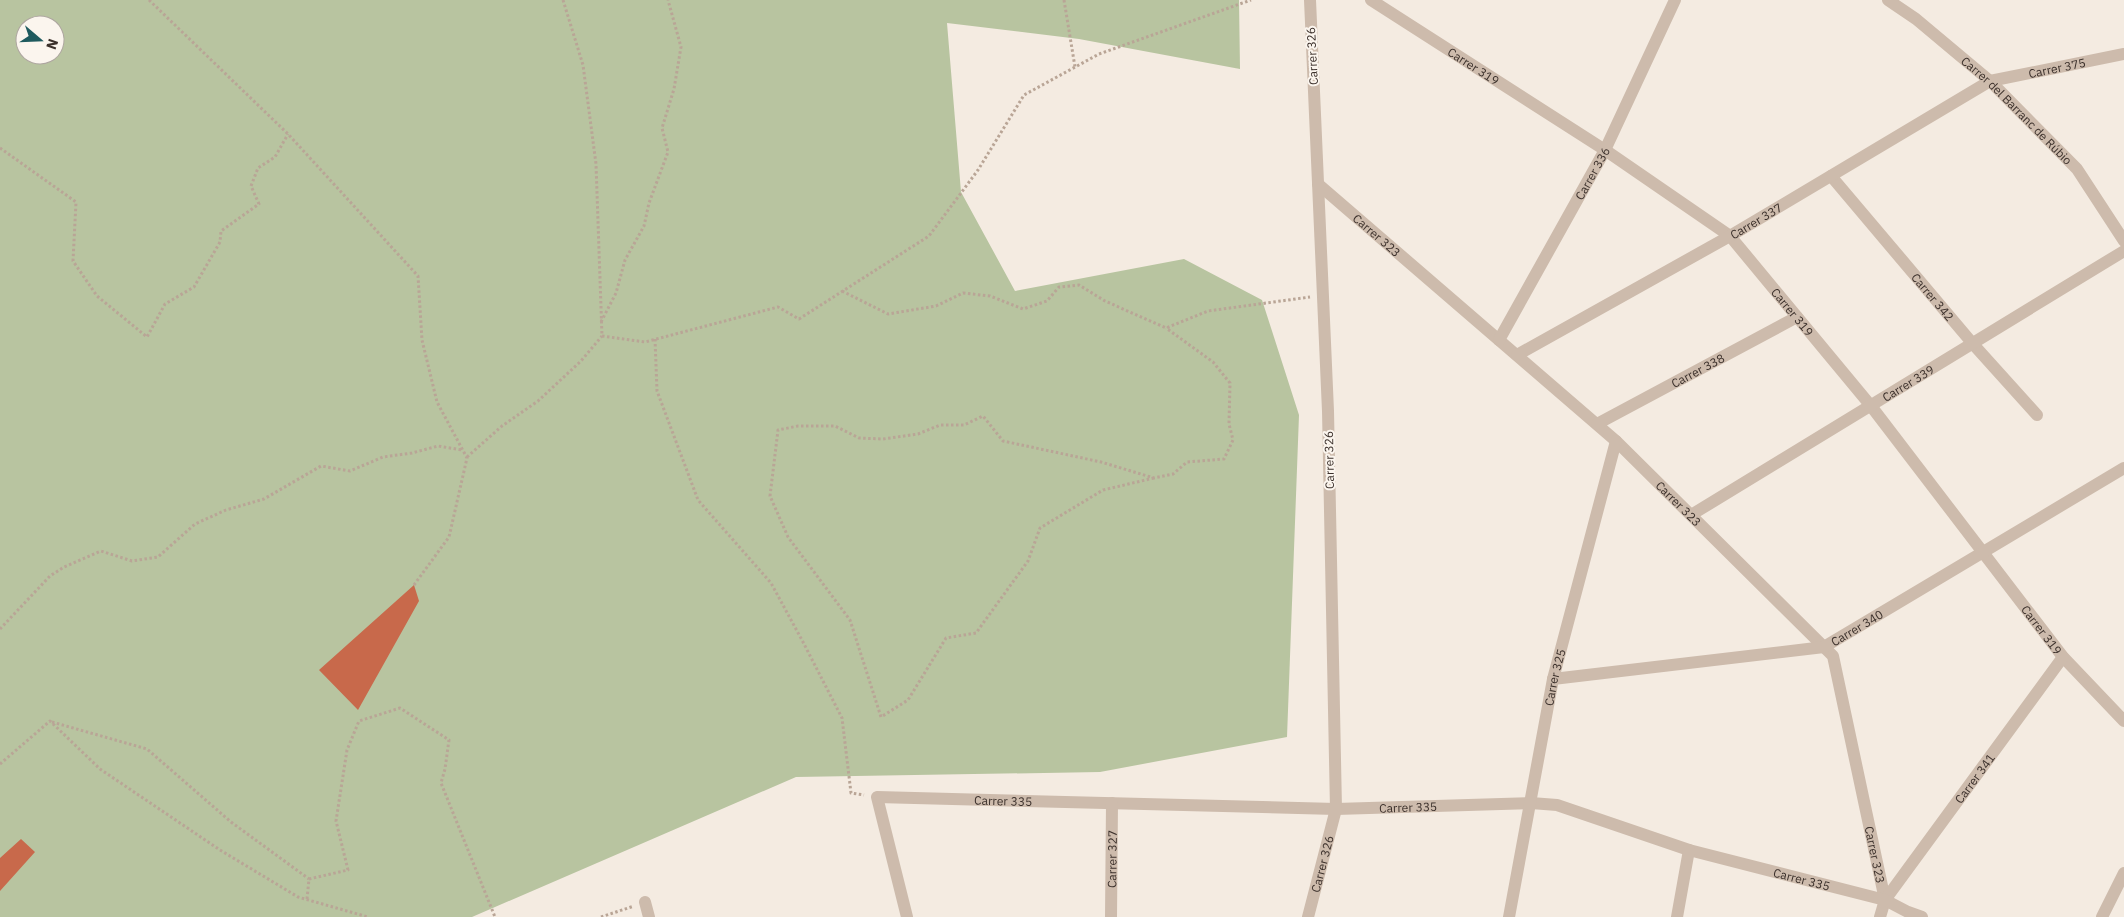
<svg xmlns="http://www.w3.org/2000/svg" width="2124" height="917" font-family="'IBM Plex Sans',sans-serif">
	<rect width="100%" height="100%" fill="#f4ebe1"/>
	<!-- green -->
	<path fill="#b8c4a0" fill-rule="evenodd" d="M0 0H1239L1240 69 1079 39 947 23 961 192 1015 291 1184 259 1262 300 1299 415 1287 737 1100 772 796 777 472 917H0ZM25 25H55V55H25Z"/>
	<!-- building -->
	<path fill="#c8694b" d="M414 585 419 601 358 710 319 670Z
		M21 839 35 852 0 891V858Z"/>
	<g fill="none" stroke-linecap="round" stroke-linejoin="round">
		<!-- path -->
		<path stroke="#b9a596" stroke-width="3" stroke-dasharray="2.5 2.5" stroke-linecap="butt" d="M149 0 288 134 418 276 422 340 437 402 467 458 449 537 414 585
			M563 0 583 65 596 164 602 336 645 342 778 307 799 319 929 236 978 170 1024 95 1099 54 1251 0
			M1064 0 1075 67
			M0 148 76 202 73 261 97 296 147 337 165 304 194 287 220 242 221 231 259 204 251 186 258 168 275 157 288 134
			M842 291 888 314 936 306 963 293 990 296 1023 309 1047 301 1059 287 1079 285 1105 301 1166 328 1208 311 1310 297
			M601 322 616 293 625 260 644 226 649 203 668 152 662 128 674 89 681 47 668 0
			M655 339 657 391 698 500 771 583 803 642 842 718 851 793 864 795
			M467 457 502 426 538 401 581 361 602 336
			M1154 478 1103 490 1040 528 1028 561 976 633 946 638 908 700 881 717 850 620 788 537 770 496 778 430 798 426H835L859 438 883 439 918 434 940 425H964L983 416 1003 441 1101 462 1154 478 1173 474 1187 462 1224 459 1233 440 1229 424 1230 383 1213 362 1166 328
			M0 629 50 576 64 567 101 551 132 561 158 557 195 524 226 510 264 499 321 466 350 471 383 457 412 453 438 446 462 450
			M52 722 147 749 231 822 309 879
			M0 764 50 721 100 769 220 850 298 897 368 917
			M307 899 309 879 348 870 336 821 347 750 359 721 400 708 449 740 445 769 441 783 495 917
			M601 917 634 906"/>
		<!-- minor -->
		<g stroke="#cdbbac" stroke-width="12">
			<path id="s1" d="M1371 0 1605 150 1730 236 1871 406 2063 657 2124 721"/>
			<path id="s2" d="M1888 0 1916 19 1990 81 2077 169 2124 241"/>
			<path id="s3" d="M1831 176 1973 344 2037 415"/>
			<path id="s4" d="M1318 184 1616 441 1833 656 1885 900 1880 917"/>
			<path id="s5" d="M1499 340 1605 150 1675 0"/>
			<path id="s6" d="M1517 355 1730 236 1990 81 2124 54"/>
			<path id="s7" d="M1597 424 1797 317"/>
			<path id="s8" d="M1691 515 2124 251"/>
			<path id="s9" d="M1553 679 1824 647 2124 468"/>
			<path id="s10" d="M1885 900 2063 657"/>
			<path d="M645 902 649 917"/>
			<path id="s11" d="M907 917 877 797 1336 809 1531 803 1557 805 1689 850 1885 900 1908 912 1922 917"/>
			<path id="s12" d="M1111 917 1112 803"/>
			<path id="s13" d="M1308 917 1336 809 1328 411 1310 0"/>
			<path id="s14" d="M1509 917 1553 679 1616 441"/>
			<path d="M1677 917 1689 850"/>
			<path d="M2102 917 2124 873"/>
		</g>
	</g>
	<g text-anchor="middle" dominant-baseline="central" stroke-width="4" stroke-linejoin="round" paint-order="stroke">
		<!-- street labels -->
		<g font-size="12" fill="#3b302b" stroke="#fbf5ee">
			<text transform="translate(1312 56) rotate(-93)">Carrer 326</text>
			<text stroke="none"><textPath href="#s1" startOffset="122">Carrer 319</textPath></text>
			<text stroke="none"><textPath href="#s6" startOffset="615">Carrer 375</textPath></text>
			<text stroke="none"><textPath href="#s2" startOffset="170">Carrer del Barranc de Rúbio</textPath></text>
			<text stroke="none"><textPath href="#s5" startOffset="191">Carrer 336</textPath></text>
			<text stroke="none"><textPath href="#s6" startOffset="274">Carrer 337</textPath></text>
			<text stroke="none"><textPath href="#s4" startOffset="78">Carrer 323</textPath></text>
			<text stroke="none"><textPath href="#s3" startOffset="158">Carrer 342</textPath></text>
			<text stroke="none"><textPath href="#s1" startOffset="528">Carrer 319</textPath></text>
			<text stroke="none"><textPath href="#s7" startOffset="114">Carrer 338</textPath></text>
			<text stroke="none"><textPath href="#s8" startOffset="254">Carrer 339</textPath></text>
			<text transform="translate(1329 460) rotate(-91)">Carrer 326</text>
			<text stroke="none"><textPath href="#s4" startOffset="482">Carrer 323</textPath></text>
			<text stroke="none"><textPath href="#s9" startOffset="311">Carrer 340</textPath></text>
			<text stroke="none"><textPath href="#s1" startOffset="932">Carrer 319</textPath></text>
			<text stroke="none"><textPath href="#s14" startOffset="244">Carrer 325</textPath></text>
			<text stroke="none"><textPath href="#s10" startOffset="151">Carrer 341</textPath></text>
			<text stroke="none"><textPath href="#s11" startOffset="250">Carrer 335</textPath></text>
			<text stroke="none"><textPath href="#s11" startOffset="655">Carrer 335</textPath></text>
			<text stroke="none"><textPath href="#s4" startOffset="902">Carrer 323</textPath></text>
			<text stroke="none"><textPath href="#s12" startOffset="58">Carrer 327</textPath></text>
			<text stroke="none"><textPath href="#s13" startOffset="55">Carrer 326</textPath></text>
			<text stroke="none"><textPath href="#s11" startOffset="1060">Carrer 335</textPath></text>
		</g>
	</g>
	<!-- north arrow -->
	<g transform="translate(40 40) rotate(109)"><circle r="24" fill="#fbf5ee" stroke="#aea6a0"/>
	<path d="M0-4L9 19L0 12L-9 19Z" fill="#1f5a5e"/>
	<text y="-8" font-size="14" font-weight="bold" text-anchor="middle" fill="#3b302b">N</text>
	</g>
</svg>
